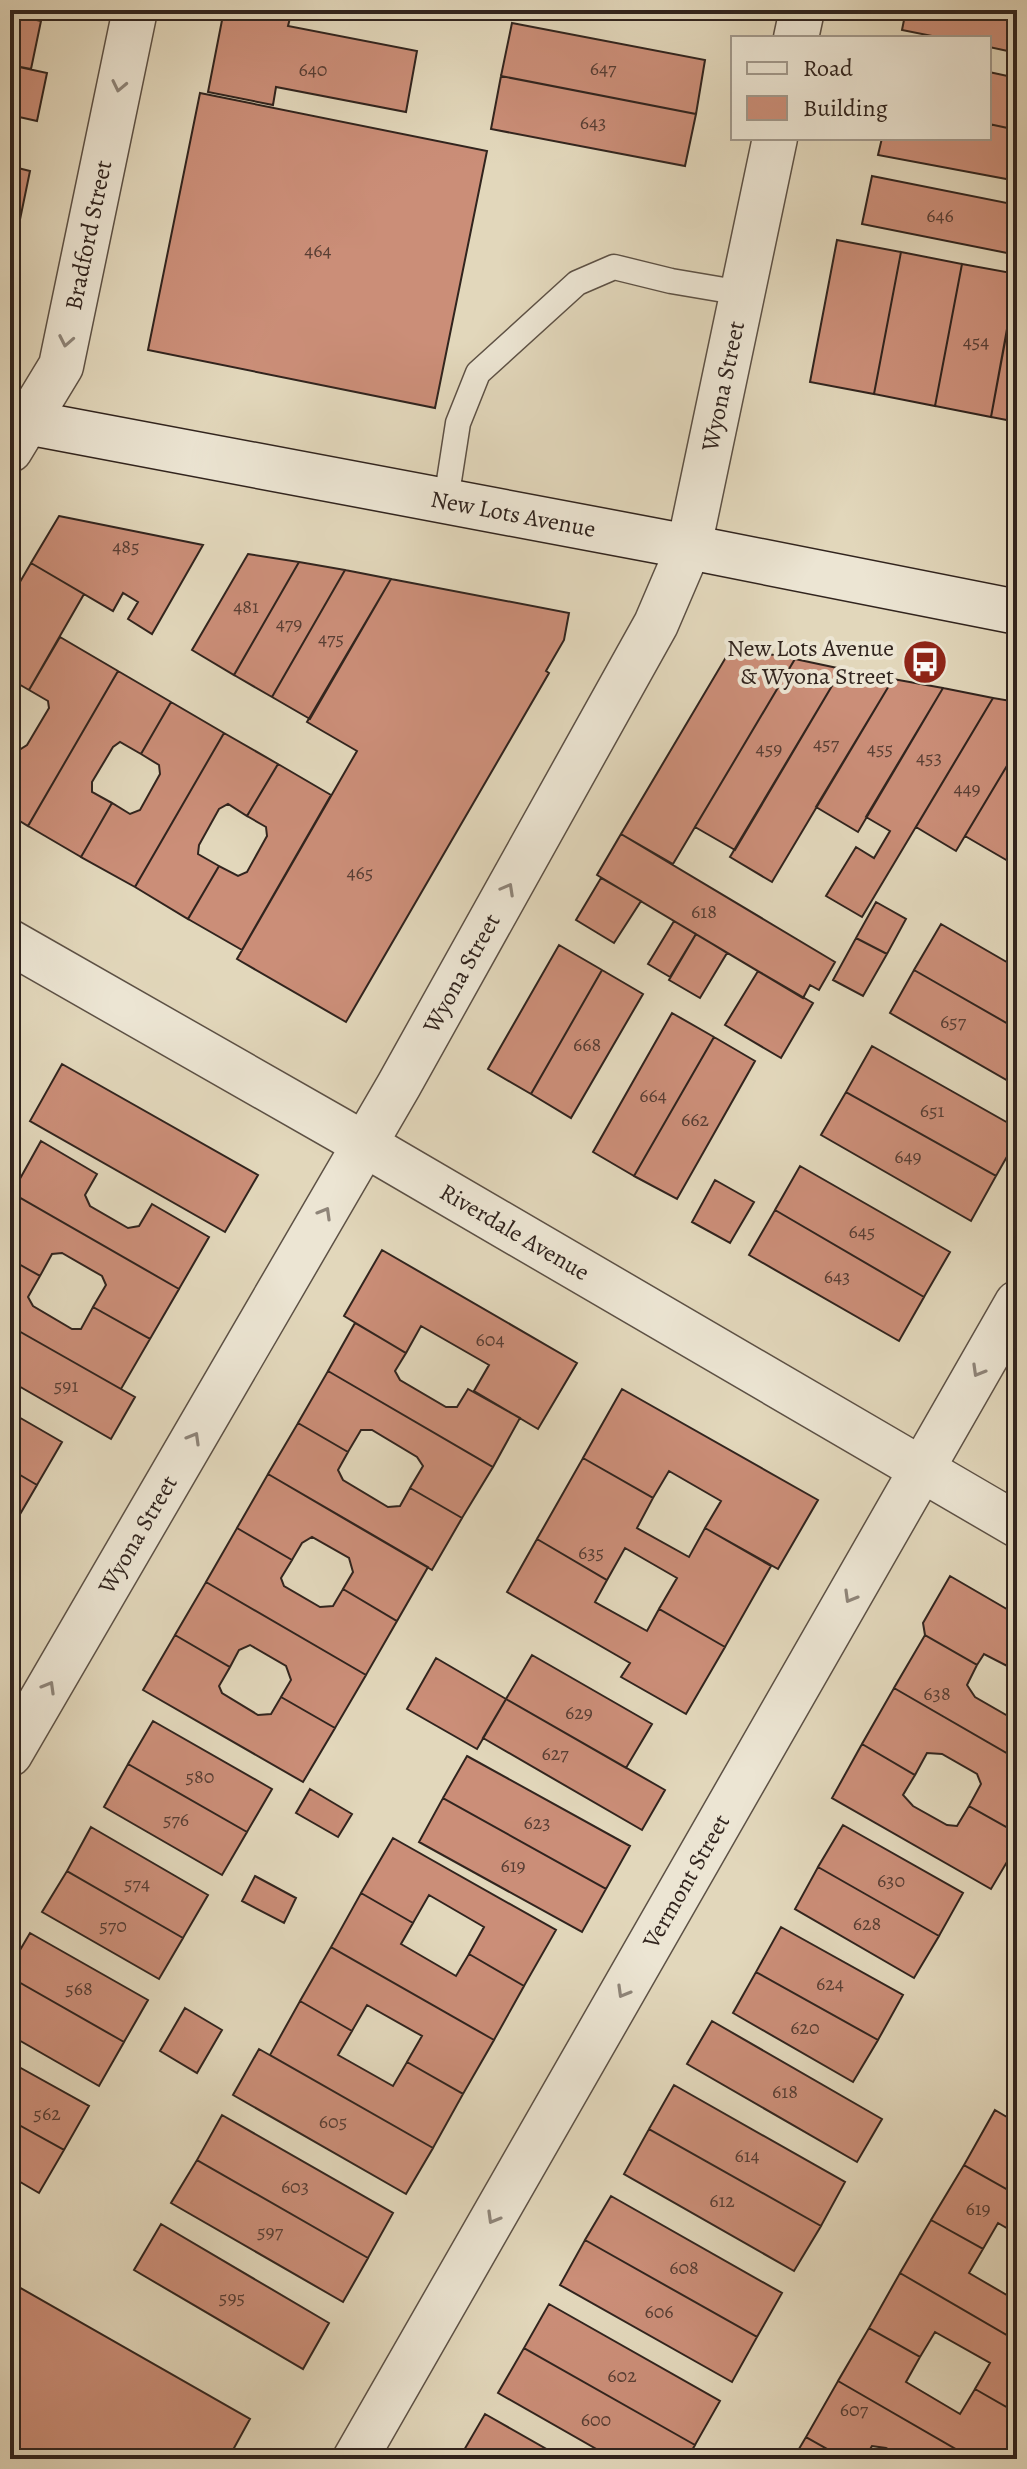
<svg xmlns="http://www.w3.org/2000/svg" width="1027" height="2469" font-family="Alegreya,serif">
	<rect width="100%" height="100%" fill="#e2d7bb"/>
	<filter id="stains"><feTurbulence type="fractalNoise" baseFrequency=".0025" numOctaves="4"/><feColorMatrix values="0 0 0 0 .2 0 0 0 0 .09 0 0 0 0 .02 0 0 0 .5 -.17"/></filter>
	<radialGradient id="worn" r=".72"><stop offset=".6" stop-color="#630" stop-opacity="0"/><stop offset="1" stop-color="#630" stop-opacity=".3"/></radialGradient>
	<!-- building -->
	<path fill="#cb8e78" stroke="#31241e" stroke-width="2" d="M224 10H292L288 26 417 51 406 112 276 87 273 105 208 92Z
		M906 10H1017V53L989 47V38H942L902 30Z
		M10 14 41 21 31 69 10 65Z
		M512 23 705 60 696 114 501 76Z
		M10 65 47 73 37 121 10 115Z
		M989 72 1017 78V130L989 124Z
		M501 76 696 114 685 166 491 129Z
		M200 93 487 151 435 408 148 350Z
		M989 124 1017 130V181L878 155 882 138H989Z
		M10 166 30 171 10 268Z
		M872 176 1017 205V255L862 224Z
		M837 240 901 252 874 394 810 382Z
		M901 252 962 264 935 406 874 394Z
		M962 264 1017 274 991 417 935 406Z
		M1017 277V422L991 417Z
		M59 516 203 545 152 634 128 619 138 602 123 593 113 611 31 563Z
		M248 554 299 562 234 675 192 650Z
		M299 562 345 570 272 697 234 675Z
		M31 563 84 594 29 690 10 679V599Z
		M345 570 391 579 310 719 272 697Z
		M391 579 569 613 564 640 546 671 549 673 346 1022 237 959 357 751 307 722Z
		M60 637 118 671 28 826 10 815V745L19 750 27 745 49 708 48 701 29 690Z
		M732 647 795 659 673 864 621 834Z
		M795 659 842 669 735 850 695 827Z
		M842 669 893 679 772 882 730 857Z
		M118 671 171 702 141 754 120 742 113 747 92 782V792L112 803 81 857 28 826Z
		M893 679 943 688 858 832 816 807Z
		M943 688 993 698 862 917 826 896 856 847 874 858 890 831 866 817Z
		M993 698 1017 702V749L956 851 916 827Z
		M171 702 224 733 135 887 81 857 112 803 130 814 140 810 160 774 159 765 141 754Z
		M224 733 278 764 247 816 228 804 219 809 199 845 198 854 219 866 188 919 135 887Z
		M1017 749V846L1008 861 965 836Z
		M278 764 331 795 242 950 188 919 219 866 238 876 247 872 267 836 266 827 247 816Z
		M621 834 835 962 819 990 810 985 803 998 597 875Z
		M601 878 641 901 614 943 576 920Z
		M876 902 906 919 887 954 856 938Z
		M674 921 696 934 670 977 648 964Z
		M941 924 1017 968V1029L914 970Z
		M696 934 727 953 700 998 669 980Z
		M856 938 887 954 863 996 833 980Z
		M559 945 602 970 531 1094 488 1069Z
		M602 970 643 994 571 1118 531 1094Z
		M914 970 1017 1029V1086L890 1013Z
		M758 971 813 1003 781 1058 725 1025Z
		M672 1013 714 1037 634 1176 593 1152Z
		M714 1037 755 1061 677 1199 634 1176Z
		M872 1046 1017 1128V1139L996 1176 846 1092Z
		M62 1064 258 1175 225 1232 30 1121Z
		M846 1092 996 1176 971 1221 821 1135Z
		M41 1141 97 1174 85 1195 90 1206 128 1228 139 1226 152 1204 209 1237 179 1289 12 1193Z
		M800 1166 950 1252 924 1297 775 1210Z
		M715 1180 754 1202 730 1243 692 1222Z
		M12 1193 179 1289 150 1339 93 1307 106 1285 102 1276 62 1253 52 1254 40 1276 10 1259V1196Z
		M775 1210 924 1297 899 1341 749 1255Z
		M382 1250 577 1363 538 1429 474 1391 489 1365 421 1326 406 1353 344 1316Z
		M10 1259 40 1276 28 1297 33 1306 72 1329H81L93 1307 150 1339 121 1389 10 1326Z
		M355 1323 406 1353 395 1371 400 1380 446 1407H457L468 1389 520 1418 493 1467 328 1371Z
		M10 1326 135 1397 111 1439 10 1381Z
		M328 1371 493 1467 462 1518 410 1488 423 1466 417 1457 372 1430H361L348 1452 298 1423Z
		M622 1389 818 1500 778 1569 705 1528 721 1501 669 1471 653 1498 583 1458Z
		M10 1412 62 1442 37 1485 10 1469Z
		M298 1423 348 1452 338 1470 343 1480 388 1507 400 1506 410 1488 462 1518 432 1570 268 1474Z
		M583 1458 653 1498 637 1528 689 1557 705 1528 771 1566 725 1647 659 1609 677 1578 625 1548 607 1580 537 1539Z
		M10 1469 37 1485 12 1528 10 1527Z
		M268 1474 428 1567 397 1621 343 1589 353 1572 349 1558 312 1537 302 1543 292 1560 237 1528Z
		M237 1528 292 1560 281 1578 284 1586 320 1607 333 1606 343 1589 397 1621 366 1675 206 1582Z
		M537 1539 607 1580 595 1602 647 1631 659 1609 725 1647 686 1714 621 1677 630 1663 507 1592Z
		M950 1576 1017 1615V1671L984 1654 977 1665 925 1635 923 1623Z
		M206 1582 366 1675 335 1728 281 1697 291 1680 286 1666 250 1645 239 1650 230 1667 175 1635Z
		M175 1635 230 1667 219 1686 222 1693 258 1715 271 1714 281 1697 335 1728 303 1782 143 1690Z
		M925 1635 977 1665 967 1685 975 1697 1008 1716 1017 1715V1759L894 1688Z
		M532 1655 652 1724 626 1768 506 1699Z
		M436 1658 506 1699 477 1749 407 1709Z
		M894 1688 1017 1759V1833L969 1806 981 1784 977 1774 942 1754 927 1753 915 1775 862 1744Z
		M506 1699 665 1790 642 1830 483 1738Z
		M153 1721 272 1789 247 1832 128 1764Z
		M862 1744 915 1775 903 1795 913 1806 947 1825 957 1826 969 1806 1017 1833V1845L991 1889 832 1798Z
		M467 1756 630 1846 606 1889 443 1798Z
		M128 1764 247 1832 222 1875 104 1807Z
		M310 1789 352 1814 338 1837 296 1813Z
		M443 1798 606 1889 582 1932 419 1842Z
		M843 1825 963 1893 939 1936 818 1867Z
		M91 1827 208 1895 183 1938 67 1871Z
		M393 1838 556 1930 524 1986 469 1954 484 1927 429 1895 413 1923 361 1893Z
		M818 1867 939 1936 914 1978 795 1909Z
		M67 1871 183 1938 159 1979 42 1912Z
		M255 1876 296 1898 284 1923 242 1901Z
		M361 1893 413 1923 401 1944 456 1976 469 1954 524 1986 494 2040 331 1947Z
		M781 1927 903 1995 878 2040 756 1972Z
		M30 1933 148 2000 124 2042 10 1977V1967Z
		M331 1947 494 2040 463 2094 407 2062 422 2036 367 2005 352 2031 300 2001Z
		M756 1972 878 2040 853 2082 733 2013Z
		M10 1977 124 2042 99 2086 10 2035Z
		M300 2001 352 2031 338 2055 393 2086 407 2062 463 2094 433 2148 270 2055Z
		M185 2008 222 2030 197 2073 160 2051Z
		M712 2021 882 2119 857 2162 687 2064Z
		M259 2049 433 2148 406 2194 233 2095Z
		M10 2062 89 2106 64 2150 10 2120Z
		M674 2085 845 2182 821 2226 649 2129Z
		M995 2110 1017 2123V2195L964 2165Z
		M222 2115 393 2213 368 2258 197 2160Z
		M10 2120 64 2150 39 2193 10 2176Z
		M649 2129 821 2226 794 2271 624 2174Z
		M197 2160 368 2258 343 2302 171 2203Z
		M964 2165 1017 2195V2234L998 2223 983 2249 931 2220Z
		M611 2196 782 2293 757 2337 585 2240Z
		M931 2220 983 2249 969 2273 1017 2301V2341L900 2273Z
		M161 2224 329 2323 303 2369 134 2270Z
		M585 2240 757 2337 732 2382 560 2285Z
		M900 2273 1017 2341V2413L975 2389 990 2363 935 2332 920 2357 869 2328Z
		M10 2282 250 2419 228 2459H36L10 2444Z
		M549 2304 720 2401 695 2445 524 2348Z
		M869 2328 920 2357 906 2382 960 2414 975 2389 1017 2413V2442L1007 2459H973L838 2381Z
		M524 2348 695 2445 687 2459H614L498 2393Z
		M838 2381 973 2459H905L886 2448 872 2446 864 2459H845L806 2437Z
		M485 2414 564 2459H464L460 2457Z
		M806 2437 845 2459H793Z"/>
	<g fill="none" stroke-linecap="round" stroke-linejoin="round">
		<!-- lane casing -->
		<g stroke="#5d5145" stroke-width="27">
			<path id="lane" d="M446 500 458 423 478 373 577 283 614 267 671 281 742 293"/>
		</g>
		<!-- street casing -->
		<g stroke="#5d5145" stroke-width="47">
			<g id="street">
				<path d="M796 38 802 10"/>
				<path id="s1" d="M10 450 61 366 135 10"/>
				<path id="s2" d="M10 942 364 1144 1017 1525"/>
				<path id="s3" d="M10 1754 399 1085 656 624 689 547 775 138"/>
				<path id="s4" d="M355 2459 1017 1303"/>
			</g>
		</g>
		<!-- secondary casing -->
		<g stroke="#31241e" stroke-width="47">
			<g id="secondary">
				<path id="s5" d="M10 419 689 547 1017 612"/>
			</g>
		</g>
		<!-- lane -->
		<use href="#lane" stroke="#ece5d3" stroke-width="24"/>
		<!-- street -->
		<use href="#street" stroke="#ece5d3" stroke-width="44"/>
		<!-- secondary -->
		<use href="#secondary" stroke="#ece5d3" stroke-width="44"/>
	</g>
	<!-- one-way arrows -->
	<defs><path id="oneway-chevron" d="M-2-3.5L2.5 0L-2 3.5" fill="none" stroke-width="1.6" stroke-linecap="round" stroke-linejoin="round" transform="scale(2)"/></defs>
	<g stroke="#8e8478">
		<use href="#oneway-chevron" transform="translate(119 86) rotate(102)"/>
		<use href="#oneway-chevron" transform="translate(66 341) rotate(101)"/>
		<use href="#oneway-chevron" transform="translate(508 889) rotate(-61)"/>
		<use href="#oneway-chevron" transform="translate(325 1213) rotate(-60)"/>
		<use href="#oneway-chevron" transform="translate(978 1371) rotate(120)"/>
		<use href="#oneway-chevron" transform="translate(194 1438) rotate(-60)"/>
		<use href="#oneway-chevron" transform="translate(850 1597) rotate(120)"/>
		<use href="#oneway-chevron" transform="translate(49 1687) rotate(-60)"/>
		<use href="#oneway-chevron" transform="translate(623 1992) rotate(120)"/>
		<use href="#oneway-chevron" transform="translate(493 2218) rotate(120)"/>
	</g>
	<!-- icons -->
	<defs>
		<g id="bus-disc" transform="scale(2.3)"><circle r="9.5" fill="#8f2418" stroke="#ece5d3"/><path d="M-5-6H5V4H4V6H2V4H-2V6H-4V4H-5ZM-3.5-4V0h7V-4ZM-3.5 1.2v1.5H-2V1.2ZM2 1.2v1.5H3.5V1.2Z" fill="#fff"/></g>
	</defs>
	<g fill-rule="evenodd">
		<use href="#bus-disc" x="925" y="662"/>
	</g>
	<g text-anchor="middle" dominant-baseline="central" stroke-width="8" stroke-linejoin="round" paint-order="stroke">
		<!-- number labels -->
		<g font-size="20" fill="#583e34">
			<text x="603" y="68">647</text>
			<text x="313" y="69">640</text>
			<text x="593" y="122">643</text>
			<text x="940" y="215">646</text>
			<text x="318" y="250">464</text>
			<text x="976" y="341">454</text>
			<text x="126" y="546">485</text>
			<text x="246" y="606">481</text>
			<text x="289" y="623">479</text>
			<text x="331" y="638">475</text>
			<text x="826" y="743">457</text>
			<text x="769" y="748">459</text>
			<text x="880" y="748">455</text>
			<text x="929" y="757">453</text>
			<text x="967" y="788">449</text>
			<text x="360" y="872">465</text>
			<text x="704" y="911">618</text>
			<text x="953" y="1021">657</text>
			<text x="587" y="1044">668</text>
			<text x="653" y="1095">664</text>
			<text x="932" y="1110">651</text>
			<text x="695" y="1119">662</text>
			<text x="908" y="1156">649</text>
			<text x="862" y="1231">645</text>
			<text x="837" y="1276">643</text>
			<text x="490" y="1339">604</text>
			<text x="66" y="1385">591</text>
			<text x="591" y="1552">635</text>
			<text x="937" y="1693">638</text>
			<text x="579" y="1712">629</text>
			<text x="555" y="1753">627</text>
			<text x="200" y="1776">580</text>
			<text x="176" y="1819">576</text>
			<text x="537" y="1822">623</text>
			<text x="513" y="1865">619</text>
			<text x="891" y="1880">630</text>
			<text x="137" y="1883">574</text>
			<text x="867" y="1923">628</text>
			<text x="113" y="1925">570</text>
			<text x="830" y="1983">624</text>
			<text x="79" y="1988">568</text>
			<text x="805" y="2027">620</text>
			<text x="785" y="2091">618</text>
			<text x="47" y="2113">562</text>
			<text x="333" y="2121">605</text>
			<text x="747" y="2155">614</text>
			<text x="295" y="2186">603</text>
			<text x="722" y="2200">612</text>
			<text x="978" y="2208">619</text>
			<text x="270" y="2231">597</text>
			<text x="684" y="2267">608</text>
			<text x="232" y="2297">595</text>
			<text x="659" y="2311">606</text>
			<text x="622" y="2375">602</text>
			<text x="854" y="2409">607</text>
			<text x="596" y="2419">600</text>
		</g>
		<!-- street labels -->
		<g font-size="24" fill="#31241e" stroke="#ece5d3">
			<text stroke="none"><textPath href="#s1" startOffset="232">Bradford Street</textPath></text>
			<text stroke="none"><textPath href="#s3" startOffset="1550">Wyona Street</textPath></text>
			<text stroke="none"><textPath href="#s5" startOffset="512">New Lots Avenue</textPath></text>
			<text stroke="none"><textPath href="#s3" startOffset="902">Wyona Street</textPath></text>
			<text stroke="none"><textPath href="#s2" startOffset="582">Riverdale Avenue</textPath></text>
			<text stroke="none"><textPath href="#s3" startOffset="254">Wyona Street</textPath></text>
			<text stroke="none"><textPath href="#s4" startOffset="666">Vermont Street</textPath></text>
		</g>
		<!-- poi labels -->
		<g font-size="24" fill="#31241e" stroke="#ece5d3" text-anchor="end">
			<text x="894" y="648">New Lots Avenue<tspan x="894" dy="28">&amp; Wyona Street</tspan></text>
		</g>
	</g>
	<!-- margin -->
	<rect width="1027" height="2469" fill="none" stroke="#e2d7bb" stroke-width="40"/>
	<rect x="12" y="12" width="1003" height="2445" fill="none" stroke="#31241e" stroke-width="4"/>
	<rect x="20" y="20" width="987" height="2429" fill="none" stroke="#31241e" stroke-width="2"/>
	<!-- legend -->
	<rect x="731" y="36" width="260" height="104" fill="#ece5d3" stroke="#a1988b" stroke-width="2"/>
	<rect x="747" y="62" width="40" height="12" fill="#ece5d3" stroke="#a1988b" stroke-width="2"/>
	<text x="803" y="76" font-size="24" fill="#31241e">Road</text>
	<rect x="747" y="96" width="40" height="24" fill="#cb8e78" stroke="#a1988b" stroke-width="2"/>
	<text x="803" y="116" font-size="24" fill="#31241e">Building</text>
	<rect width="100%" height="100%" filter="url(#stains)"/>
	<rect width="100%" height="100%" fill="url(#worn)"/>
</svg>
